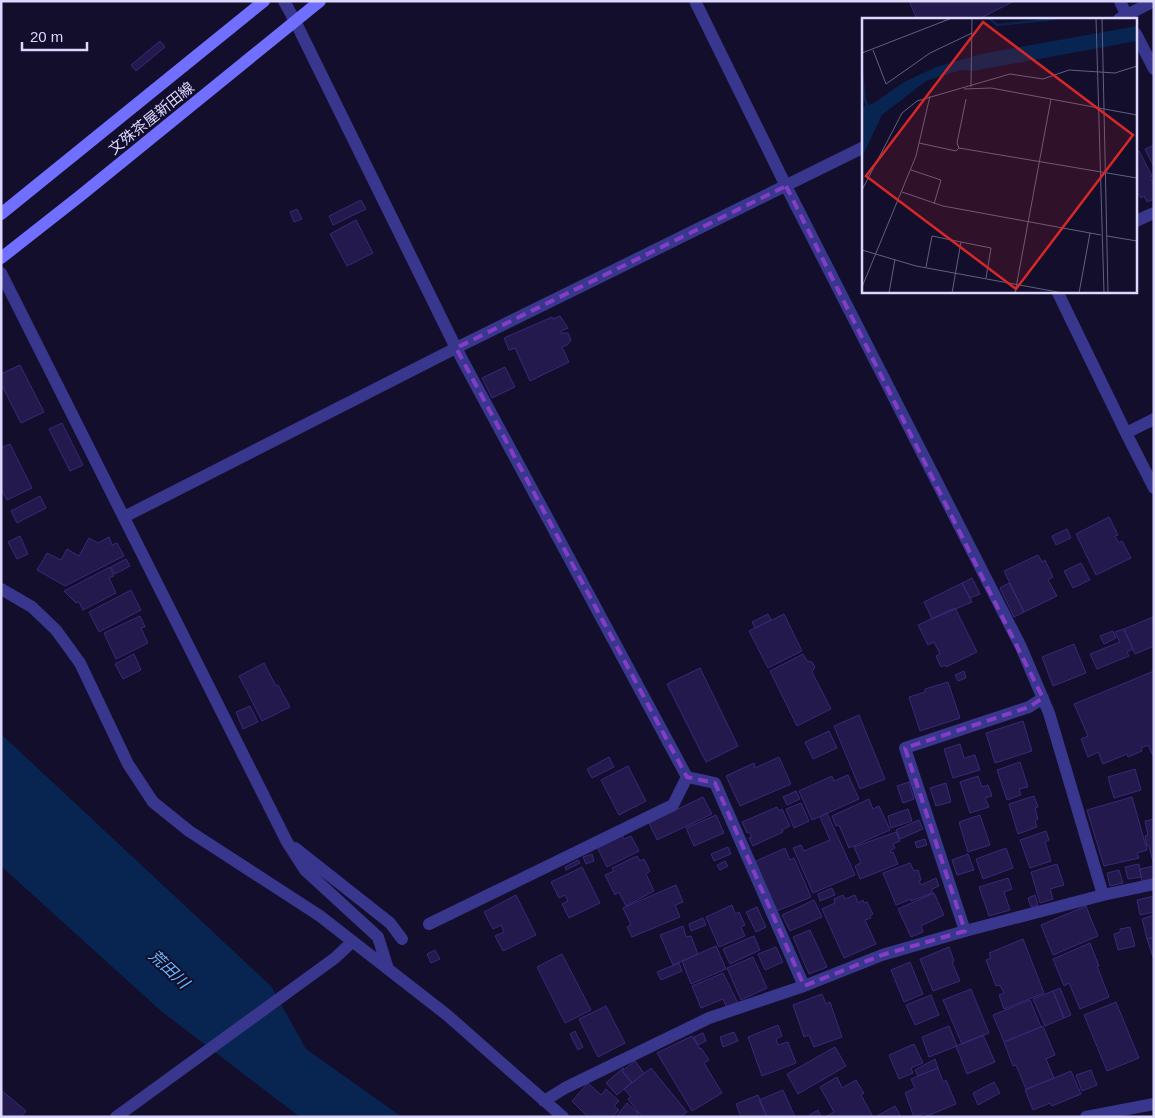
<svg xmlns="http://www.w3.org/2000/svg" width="1155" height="1118" font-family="Arial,'Noto Sans JP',sans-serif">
	<rect width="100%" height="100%" fill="#130e2b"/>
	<!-- water -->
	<path fill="#082450" d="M1 734 271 986 306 1049 402 1117H300L161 1011 1 866Z"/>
	<!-- building -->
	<path fill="#23194d" stroke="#38297b" d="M909 1H1014L979 19H917Z
		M160 41 165 47 136 71 131 65Z
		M1154 145V167L1145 149Z
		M1139 151 1152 176 1150 177 1154 185V199L1147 202 1144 196 1141 198 1139 194 1136 195V153Z
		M361 200 366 209 333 225 329 216Z
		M297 209 302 219 294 222 290 212Z
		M356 220 373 253 347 266 330 234Z
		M560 316 568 328 561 331V333H568L571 340 567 345 562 347 569 362 530 381 515 348 509 350 504 338 552 317 553 319Z
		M20 365 44 412 21 423 1 384V374Z
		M505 367 515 387 492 398 482 378Z
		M62 423 83 465 70 471 49 429Z
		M10 444 32 488 7 500 1 489V448Z
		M40 496 46 508 17 523 11 511Z
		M1109 517 1118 535 1115 536 1119 543 1122 541 1131 558 1096 575 1076 534Z
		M1067 529 1071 538 1056 545 1052 536Z
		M20 536 28 554 17 559 8 542Z
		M109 537 112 545 117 543 124 556 65 586 37 570 47 553 61 560 67 549 79 556 89 538 98 543Z
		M1038 555 1042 562 1045 560 1053 577 1048 580 1057 596 1024 612 1004 571Z
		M126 559 130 566 115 574 111 567Z
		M1081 563 1090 580 1073 588 1064 571Z
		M110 567 114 576 109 578 116 593 83 610 79 602 76 603 64 591Z
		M972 578 980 594 970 598 962 583Z
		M962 583 972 602 932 619 924 602Z
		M1009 583 1024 612 1014 617 1000 588Z
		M131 590 141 610 99 632 89 612Z
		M955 608 977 652 946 667 945 665 941 667 936 656 940 654 934 642 928 645 918 625Z
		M768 614 771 620 755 628 752 622Z
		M784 614 802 651 768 668 749 631Z
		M140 616 145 627 141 628 148 643 116 659 104 633Z
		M1153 617 1154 646 1135 654 1124 629Z
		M1124 629 1133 649 1127 652 1129 656 1097 669 1090 654 1120 642 1115 632Z
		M1113 631 1116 638 1104 644 1100 636Z
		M1074 644 1086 673 1053 686 1042 657Z
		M134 654 141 670 123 679 115 664Z
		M803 654 807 661 812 662 815 667 812 672 831 709 797 726 770 671Z
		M264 663 276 686 278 685 290 707 262 721 239 676Z
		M700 668 738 746 706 762 667 684Z
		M964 671 966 678 958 681 955 675Z
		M1154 671V758L1148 745 1141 748 1142 751 1128 757 1127 754 1103 764 1098 752 1088 757 1081 739 1088 736 1074 704Z
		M948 682 960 718 920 731 909 697 925 692V689Z
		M250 706 258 722 243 729 236 712Z
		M859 715 885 779 860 789 834 726Z
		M1023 721 1032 751 995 763 986 733Z
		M829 731 837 748 813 759 805 742Z
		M960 744 964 758 975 755 980 770 953 778 944 749Z
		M609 757 614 767 592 778 587 769Z
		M779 757 791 784 740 806 726 776 754 763 755 768Z
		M1020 762 1028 787 1019 789 1021 795 1007 800 997 770Z
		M628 766 646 801 619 815 601 780Z
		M1135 769 1141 790 1114 798 1108 777Z
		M848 775 859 799 812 820 799 791 832 776 834 781Z
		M978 776 982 787 988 785 992 796 985 798 989 807 970 813 960 782Z
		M909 782 914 799 903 803 897 786Z
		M946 783 951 802 936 806 930 788Z
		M796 791 800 799 787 805 783 797Z
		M1034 796 1038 807 1035 808 1038 819 1035 821 1037 827 1018 834 1009 804Z
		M703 797 712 814 657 840 649 823Z
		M1132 797 1147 850 1137 853 1139 858 1104 866 1087 810Z
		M869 799 873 809 879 806 890 830 849 848 839 825 836 826 832 816Z
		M801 803 809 821 794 828 786 809Z
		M777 807 779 811 782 809 790 826 782 830 783 832 753 846 749 838 752 837 749 832 747 833 742 822Z
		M908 809 912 821 891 828 888 816Z
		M827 813 855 875 813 893 793 848 801 845 804 851 830 840 820 817Z
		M716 815 724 833 694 846 686 828Z
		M980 815 990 845 968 852 959 822Z
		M1154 819V866L1149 846H1147L1145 836 1148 835 1145 821Z
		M919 820 923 829 900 839 896 830Z
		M1046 831 1049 840 1045 842 1051 861 1030 868 1020 840Z
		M896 832 900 841 893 844 895 848 890 851 891 853 893 852 898 864 860 879 855 866 861 863 854 847Z
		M622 835 624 839 631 836 639 851 607 867 597 847Z
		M925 839 927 845 917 848 915 842Z
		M728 847 731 854 714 861 711 854Z
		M785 848 790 860 794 858 811 897 777 911 754 862Z
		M1006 848 1013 868 983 879 976 859Z
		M592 854 594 861 586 864 583 857Z
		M968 854 974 870 957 875 952 860Z
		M637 856 640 861 644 859 650 871 646 874 654 891 626 906 619 892 615 895 605 875 614 871 612 868Z
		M578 860 580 863 566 870 565 867Z
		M725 861 728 866 720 870 717 865Z
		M910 863 914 871 918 870 921 880 919 881 921 885 936 878 939 886 932 889V893L911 901V899L896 905 883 873Z
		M1057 864 1064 885 1050 889 1053 899 1040 903 1031 872Z
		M1139 864 1141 877 1128 879 1125 867Z
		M1154 866V878L1142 882 1140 869Z
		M582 867 600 903 569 918 562 904 568 901 565 895 559 898 551 882Z
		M1119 870 1123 883 1110 886 1107 873Z
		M1008 878 1012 889 1004 892 1010 910 989 916 979 887Z
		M676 885 683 902 675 905 680 917 632 937 627 927 631 925 623 908Z
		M832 888 835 895 820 901 818 894Z
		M934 893 944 915 921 926 923 932 911 937 898 909Z
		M516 895 536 935 503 951 495 936 504 932 501 925 493 929 484 912Z
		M843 895 845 899 855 895 858 903 863 900 864 903 867 902 873 914 870 916 871 918 865 920 876 944 844 958 822 909 835 903 834 899Z
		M1035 895 1038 905 1031 907 1028 898Z
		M1154 896V912L1140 915 1137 900Z
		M814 900 822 917 790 931 782 915Z
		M732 905 735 914 739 912 745 925 741 927 745 936 719 947 706 917Z
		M1086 906 1098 936 1053 955 1041 925Z
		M757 907 766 927 756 932 746 912Z
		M1154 915V937L1147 939 1142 919Z
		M703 918 706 925 691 931 689 924Z
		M683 926 686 937 691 936 698 954 673 965 660 935Z
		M1130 927 1135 946 1118 950 1114 934 1120 932V929Z
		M810 930 827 967 809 974 793 937Z
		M754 936 760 950 730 964 723 949Z
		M1154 937V960L1147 939Z
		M1023 939 1044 993 1004 1009 999 995 1004 993 1000 985 996 986 986 960 991 958 989 953Z
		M1090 943 1099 966H1097L1109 997 1080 1009 1069 983 1064 986 1053 959Z
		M716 946 726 969 691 984 682 961Z
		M776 947 783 962 765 970 758 954Z
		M949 947 954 961 952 962 960 981 933 991 920 959Z
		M435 950 440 959 431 963 427 954Z
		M562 954 591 1010 565 1023 537 967Z
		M753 957 767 988 741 1000 727 968Z
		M910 962 923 994 904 1002 891 970Z
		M679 963 682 971 661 980 657 972Z
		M723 973 738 1003 727 1008 723 999 701 1008 692 986Z
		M1060 988 1071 1015 1064 1018 1053 991Z
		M971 989 989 1033 962 1044 943 1000Z
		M1053 991 1064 1018 1045 1026 1033 999Z
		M822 994 826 1004 830 1002 842 1037 814 1047 809 1035 804 1037 793 1005Z
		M931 995 939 1015 915 1025 906 1005Z
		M1030 1000 1041 1027 1004 1042 993 1015Z
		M1116 1002 1139 1058 1107 1071 1084 1015Z
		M606 1006 625 1043 598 1057 579 1019Z
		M778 1025 782 1036 776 1039 778 1045 788 1042 796 1063 762 1076 748 1037Z
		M949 1026 957 1046 929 1057 922 1037Z
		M1043 1026 1055 1055 1046 1059 1054 1078 1026 1089 1016 1065 1013 1066 1004 1042Z
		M575 1031 583 1047 578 1050 570 1034Z
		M734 1032 738 1041 723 1047 720 1037Z
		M703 1033 706 1041 698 1045 694 1037Z
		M983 1035 995 1062 967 1074 956 1046Z
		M692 1036 700 1049 701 1048 709 1060 704 1063 722 1093 692 1111 657 1053Z
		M914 1044 923 1063 911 1068 913 1073 899 1079 889 1055Z
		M835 1047 846 1066 798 1094 787 1074Z
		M935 1059 938 1068 918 1076 915 1070Z
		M635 1061 644 1073 632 1083 622 1071Z
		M623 1068 624 1069 622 1071 632 1082 617 1095 606 1083Z
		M651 1068 687 1112 680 1117H642L628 1099 631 1097 624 1089Z
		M938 1068 943 1082 946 1080 956 1104 927 1116 925 1113 914 1117 905 1093 915 1088 911 1079Z
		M1091 1070 1097 1085 1082 1091 1076 1075Z
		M1071 1071 1081 1094 1052 1106 1050 1103 1033 1110 1025 1090Z
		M837 1077 842 1088 856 1080 864 1093 861 1095 873 1117H825L834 1112 820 1087Z
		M994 1082 1000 1093 978 1105 973 1093Z
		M588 1083 601 1095 606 1089 619 1101 614 1106 619 1110 612 1117H588L572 1101Z
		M1 1090 26 1111 21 1117H1Z
		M783 1090 795 1117H767L759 1100Z
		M758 1095 767 1117H741L736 1104Z
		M627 1103 638 1113 636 1117H616Z
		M895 1106 901 1117H875Z
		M818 1110 821 1117H806Z"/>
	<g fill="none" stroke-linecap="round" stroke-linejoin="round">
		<!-- minor -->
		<path stroke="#38368d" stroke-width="12" d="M284 1 295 21 456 348 687 777 715 783 804 986
			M695 1 786 186 1021 647 1049 713 1103 895
			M1120 1 1128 19
			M1119 19 1154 1
			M1136 34 1154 69
			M1136 221 1154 213
			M1 273 287 842 305 870 378 937 388 969
			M1057 291 1126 433
			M1154 419 1126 433 1154 488
			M124 517 456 348 864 147
			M1 589 32 607 56 630 80 663 128 764 153 802 189 831 320 916 447 1015 563 1117
			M295 848 390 923 402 939
			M429 924 673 805 687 777
			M965 931 905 748 1029 707 1043 698
			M544 1101 565 1088 709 1018 804 986 882 955 965 931 1103 895 1154 884
			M116 1117 335 958 352 942
			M1086 1117 1154 1104"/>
		<!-- secondary -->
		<path stroke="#706fff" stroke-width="12" d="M1 214 264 1
			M1 258 80 196 320 1"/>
	</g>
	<!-- marked area -->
	<path fill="none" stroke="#853dc5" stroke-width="4" stroke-dasharray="10 6" stroke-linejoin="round" d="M786 186 1043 698 1029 707 905 748 965 931 882 955 804 986 715 783 687 777 456 348Z"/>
	<g text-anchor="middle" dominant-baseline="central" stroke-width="4" stroke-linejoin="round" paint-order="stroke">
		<!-- street labels -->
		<g font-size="15" fill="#dcd8ff" stroke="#130e2b">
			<text transform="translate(151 118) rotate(-39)">文殊茶屋新田線</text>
		</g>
		<!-- water labels -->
		<g font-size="16" font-style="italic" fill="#6bf" stroke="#130e2b">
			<text transform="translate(169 969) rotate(43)">荒田川</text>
		</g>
	</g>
	<!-- overview -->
	<g transform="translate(862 18)">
		<rect width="275" height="275" fill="#130e2b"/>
		<path d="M275 8V23L111 53 99 52 64 63 20 97 0 139V89L12 85 42 64 74 49 119 36Z" fill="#082450"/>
		<path fill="none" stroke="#082450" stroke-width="2.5" d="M127 0 135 7 193 1M0 55 3 82 8 95"/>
		<path fill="none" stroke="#635f80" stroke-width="1" d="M234 0 242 275M240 0 246 275M11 32 24 66 68 35 110 15M0 35 90 0M109 69 110 0M102 71 129 70 275 97M57 125 94 133 97 130 275 160M97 130 95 125 104 81M49 152 79 162 72 186M0 172 40 95 55 83 148 56 181 61 207 52 253 55 275 48M40 174 81 188 239 217M245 218 275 223M99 224 129 230 124 260M0 232 54 248 201 275M64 249 70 218 99 224 90 275M0 269 54 138 68 78M27 275 33 241M153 275 189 81M217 275 228 215"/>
		<path fill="#d62828" fill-opacity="0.15" stroke="#d62828" stroke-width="2.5" d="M121 4 271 117 154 271 4 158Z"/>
		<rect width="275" height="275" fill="none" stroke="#dcd8ff" stroke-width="2.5"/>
	</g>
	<!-- border -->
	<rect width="1155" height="1118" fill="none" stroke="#dcd8ff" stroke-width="5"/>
	<!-- scale -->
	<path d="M22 42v8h65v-8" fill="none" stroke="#dcd8ff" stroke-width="2.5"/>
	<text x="30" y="42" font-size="15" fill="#dcd8ff" stroke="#130e2b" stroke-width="4" paint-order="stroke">20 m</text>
</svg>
